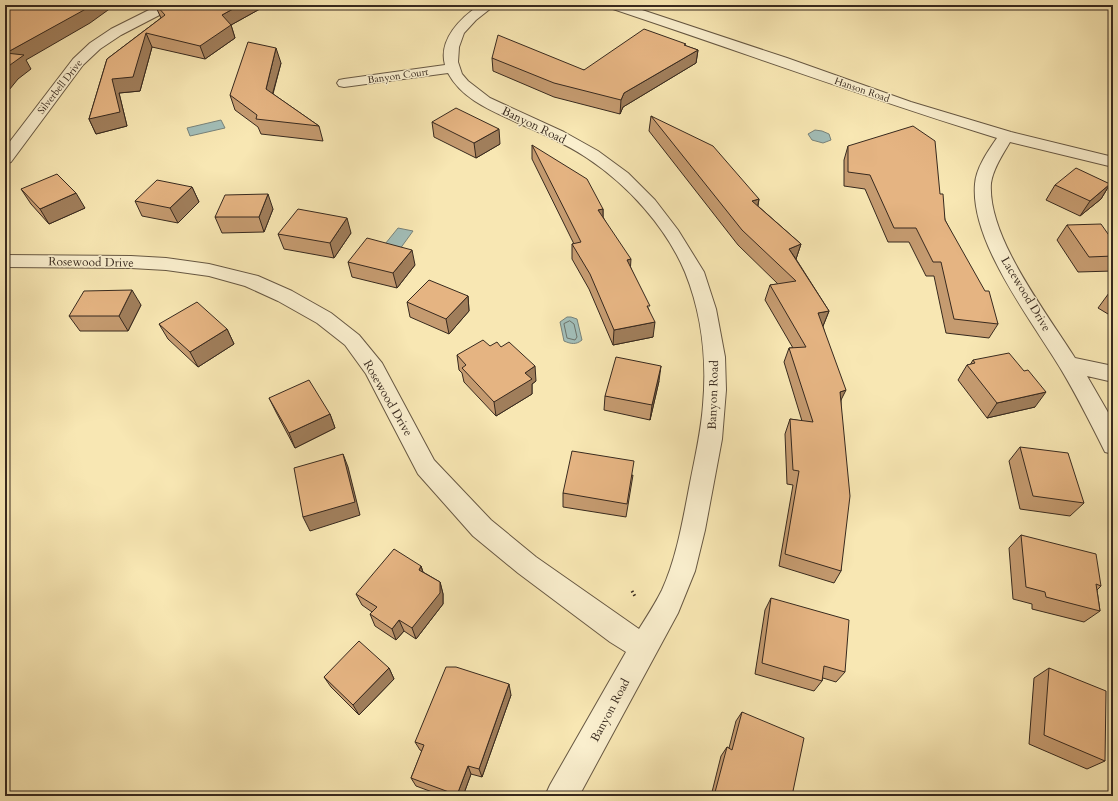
<svg xmlns="http://www.w3.org/2000/svg" width="1118" height="801" font-family="Cardo,serif">
	<rect width="100%" height="100%" fill="#f8e7b3"/>
	<filter id="stains"><feTurbulence type="fractalNoise" baseFrequency=".005" numOctaves="4"/><feColorMatrix values="0 0 0 0 .2 0 0 0 0 .09 0 0 0 0 .02 0 0 0 .5 -.17"/></filter>
	<radialGradient id="worn" r=".72"><stop offset=".6" stop-color="#630" stop-opacity="0"/><stop offset="1" stop-color="#630" stop-opacity=".3"/></radialGradient>
	<!-- water -->
	<path fill="#a2bdb7" stroke="#77827a" d="M221 120 225 128 190 136 187 128Z
		M815 130 822 131 829 134 831 140 823 143 812 140 808 134Z
		M398 228 413 231 397 253 381 249Z
		M567 317H571L577 319 582 340C576 345 571 344 564 341L560 322Z"/>
	<g fill="none" stroke-linecap="round" stroke-linejoin="round">
		<!-- shore -->
		<path stroke="#6c736a" stroke-width="1" d="M570 321 574 324 577 337 575 340 567 338 564 324Z"/>
		<!-- minor casing -->
		<g stroke="#675843" stroke-width="2">
			<path id="minor" d="M159 5H175L173 8 121 35 100 49 83 65 11 162 5 164V148L73 59 90 43 111 29Z
				M480 5H495L476 20 464 33 459 47 458 62 462 74 468 81 490 98 564 132 598 151 628 173 655 200 678 230 704 272 716 309 725 357 726 390 722 439 705 530 695 571 678 613 579 796H545L550 785 626 652 610 642 518 573 473 536 418 474 366 374 345 345 317 323 278 301 245 286 209 276 166 270 131 268 5 267V255L131 256 166 258 209 264 258 276 292 291 331 313 359 335 382 363 434 460 491 520 536 557 639 629C647 616 655 604 662 590 677 557 683 519 690 483 695 457 701 432 703 405 707 361 702 314 685 272 666 227 628 185 587 158 565 143 540 133 516 122 490 110 462 99 448 73L344 87 339 86 337 83 339 80 344 79 445 65C438 40 461 17 480 5Z
				M608 5H627L787 58 911 102 1011 132 1113 157V167L1010 142C1003 154 993 169 991 183 987 237 1047 313 1075 358L1113 366V382L1087 376 1113 421V454L1105 452C1091 424 1078 398 1062 371 1033 322 970 243 975 184 976 168 988 151 997 138 867 98 739 51 610 8Z"/>
		</g>
		<!-- path -->
		<path stroke="#37291e" stroke-width="3" stroke-dasharray="1.5 2.5" stroke-linecap="butt" d="M632 591 636 598"/>
		<!-- minor -->
		<use href="#minor" fill="#faefce" fill-rule="evenodd"/>
	</g>
	<!-- wall -->
	<path fill="#c59b70" stroke="#37291e" d="M150 5H267L231 25 235 38 205 59 152 47 140 91 119 93 127 126 96 134 89 119 107 59 161 18 155 5 152 7Z
		M686 46 698 50 696 63 623 107 620 114 554 97 493 71 492 58 584 70Z
		M281 63 273 94 319 126 323 141 261 134 258 127 235 110 230 95Z
		M651 116 759 199 758 206 801 244 796 259 829 311 823 326 841 400V571L834 583 779 566 793 485 787 484 785 434 790 419 802 421 784 362 789 348H793L765 300 770 285 778 284 738 245 649 131Z
		M432 122 500 144 476 158 434 137Z
		M532 145 603 209V217L630 266 649 310 653 337 613 345 589 289 572 259V244H574L532 159Z
		M848 146 940 194 945 220 998 324 989 338 946 333 934 276H926L909 242H888L865 189 844 186V160Z
		M1110 184 1101 199 1080 216 1046 200 1055 185Z
		M192 187 199 202 178 223 142 216 135 201Z
		M21 189 85 208 49 224 31 204Z
		M273 209 264 232 222 233 215 217Z
		M1067 225 1113 241V271L1078 272 1057 240Z
		M351 233 334 258 284 249 278 234Z
		M348 262 415 265 397 288 352 277Z
		M1113 290V317L1098 308 1109 293Z
		M468 296 469 311 449 334 410 317 407 302Z
		M141 305 128 331H80L69 316Z
		M159 324 227 329 234 344 198 367 168 339Z
		M457 355 536 381 532 384V394L496 416 464 382 462 373 459 370Z
		M973 360 1035 407 987 418 958 380 967 365H970Z
		M659 381 650 420 604 410 605 396Z
		M269 398 330 414 335 428 295 448 276 412Z
		M1020 447 1084 503 1070 516 1020 509 1009 461Z
		M633 475 626 517 563 507V493Z
		M1021 535 1101 586 1097 590 1100 611 1084 622 1032 609V604L1013 599 1009 548Z
		M421 566 423 572 440 582 443 594V604L416 639 404 631 396 640 375 626 370 614 372 612 362 605 356 594Z
		M771 598 845 672 836 682 823 678 822 681 814 691 755 674 765 610Z
		M389 668 394 679 359 715 331 687 324 677Z
		M1049 668 1105 761 1087 769 1029 744 1034 678Z
		M511 695 482 777 471 774 463 796H443L416 786 411 778 422 751 420 750 415 742Z
		M742 712 792 796H711L721 756 727 747 729 748 736 721Z
		M1046 792 1054 796H1037Z"/>
	<!-- shaded-wall -->
	<path fill="#a07e5b" stroke="#37291e" d="M91 5H115L90 23 26 60 31 69 18 79 5 95 6 53Z
		M240 5H267L231 25 235 38 205 59 200 46 222 15Z
		M146 33 152 47 140 91 119 93 127 126 96 134 89 119 112 79Z
		M276 48 281 63 270 103 266 89Z
		M698 50 696 63 623 107 620 114 621 100 624 93Z
		M499 129 500 144 476 158 474 143Z
		M1110 184 1101 199 1080 216 1090 201Z
		M192 187 199 202 178 223 170 208Z
		M76 193 85 208 49 224 40 209Z
		M268 194 273 209 264 232 259 217Z
		M759 199 756 214 752 201Z
		M603 209V224L598 210Z
		M347 218 351 233 334 258 330 243Z
		M801 244 796 259 789 249Z
		M412 250 415 265 397 288 393 273Z
		M631 259 630 274 627 260Z
		M132 290 141 305 128 331 119 316Z
		M468 296 469 311 449 334 446 319Z
		M829 311 823 326 812 328 818 313Z
		M655 322 653 337 613 345 614 330Z
		M227 329 234 344 198 367 190 352Z
		M535 366 536 381 532 384V394L496 416 494 402 525 373Z
		M661 366 659 381 650 420 652 405Z
		M846 390 839 404 840 392Z
		M1046 392 1035 407 987 418 997 403Z
		M330 414 335 428 295 448 289 433Z
		M343 454 348 467 360 515 310 531 303 517Z
		M421 566 425 579 419 570Z
		M440 582 443 594V604L416 639 412 628Z
		M399 620 404 631 396 640 392 629Z
		M389 668 394 679 359 715 353 705Z
		M509 684 511 695 482 777 479 769Z
		M468 766 471 774 463 796H457V795Z"/>
	<!-- building -->
	<path fill="#e5b482" stroke="#37291e" d="M5 5H91L84 10 6 53 24 55 10 65 5 71Z
		M156 5H240L222 15 231 25 200 46 146 33 133 77 112 79 120 112 89 119 107 59 165 15Z
		M644 29 686 44 684 45 698 50 624 93 621 100 554 83 492 58 498 35 584 70Z
		M248 42 276 48 266 89 319 126 256 119 257 115 230 95Z
		M456 108 499 129 474 143 432 122Z
		M651 116 713 146 759 199 752 201 801 244 789 249 829 311 818 313 846 390 840 392 850 496 841 571 785 554 799 471 793 470 790 419 813 422 789 348 806 347 770 285 796 281 742 230Z
		M913 126 935 141 940 194H943L945 220 985 291H989L998 324 954 319 941 262H933L916 228H894L870 175 848 172V146Z
		M532 145 587 179 603 209 598 210 631 259 627 260 650 306H647L655 322 614 330 590 274 572 244 581 242Z
		M1076 168 1110 184 1090 201 1055 185Z
		M57 174 76 193 40 209 21 189Z
		M157 180 192 187 170 208 135 201Z
		M268 194 259 217H215L225 195Z
		M298 209 347 218 330 243 278 234Z
		M1101 224 1113 241V256L1089 257 1067 225Z
		M367 238 412 250 393 273 348 262Z
		M429 280 468 296 446 319 407 302Z
		M132 290 119 316H69L84 291Z
		M1113 290V296L1109 293Z
		M197 302 227 329 190 352 159 324Z
		M483 340 490 346 497 342 501 347 509 342 535 366 525 373 532 379 494 402 462 368 466 365 457 355Z
		M1009 353 1024 371 1028 370 1046 392 997 403 967 365 975 363 973 360Z
		M616 357 661 366 652 405 605 396Z
		M309 380 330 414 289 433 269 398Z
		M1020 447 1068 453 1084 503 1033 496Z
		M572 451 634 461 627 504 563 493Z
		M343 454 355 502 303 517 294 468Z
		M1021 535 1096 554 1101 586 1096 584 1100 611 1046 597 1045 592 1026 587Z
		M394 549 421 566 419 570 440 582V593L412 628 399 620 392 629 370 614 377 607 356 594Z
		M771 598 849 620 845 672 824 666 822 681 762 663Z
		M359 641 389 668 353 705 324 677Z
		M446 667H456L509 684 479 769 468 766 457 795 411 778 424 745 415 742Z
		M1049 668 1106 691 1105 761 1044 735Z
		M742 712 804 738 792 796H714L727 747 732 750Z
		M1046 792 1054 796H1045Z"/>
	<g text-anchor="middle" dominant-baseline="central" stroke-width="3" stroke-linejoin="round" paint-order="stroke">
		<!-- far-street labels -->
		<g font-size="10" fill="#37291e" stroke="#faefce">
			<text transform="translate(398 76) rotate(-8)">Banyon Court</text>
			<text transform="translate(60 87) rotate(-52)">Silverbell Drive</text>
			<text transform="translate(862 90) rotate(19)">Hanson Road</text>
		</g>
		<!-- street labels -->
		<g font-size="12" fill="#37291e" stroke="#faefce">
			<text transform="translate(534 125) rotate(26)">Banyon Road</text>
			<text transform="translate(91 262) rotate(1)">Rosewood Drive</text>
			<text transform="translate(1026 294) rotate(59)">Lacewood Drive</text>
			<text transform="translate(713 395) rotate(-88)">Banyon Road</text>
			<text transform="translate(388 398) rotate(60)">Rosewood Drive</text>
			<text transform="translate(610 710) rotate(-62)">Banyon Road</text>
		</g>
	</g>
	<!-- margin -->
	<rect width="1118" height="801" fill="none" stroke="#f8e7b3" stroke-width="20"/>
	<rect x="6" y="6" width="1106" height="789" fill="none" stroke="#37291e" stroke-width="2"/>
	<rect x="10" y="10" width="1098" height="781" fill="none" stroke="#37291e"/>
	<rect width="100%" height="100%" filter="url(#stains)"/>
	<rect width="100%" height="100%" fill="url(#worn)"/>
</svg>
